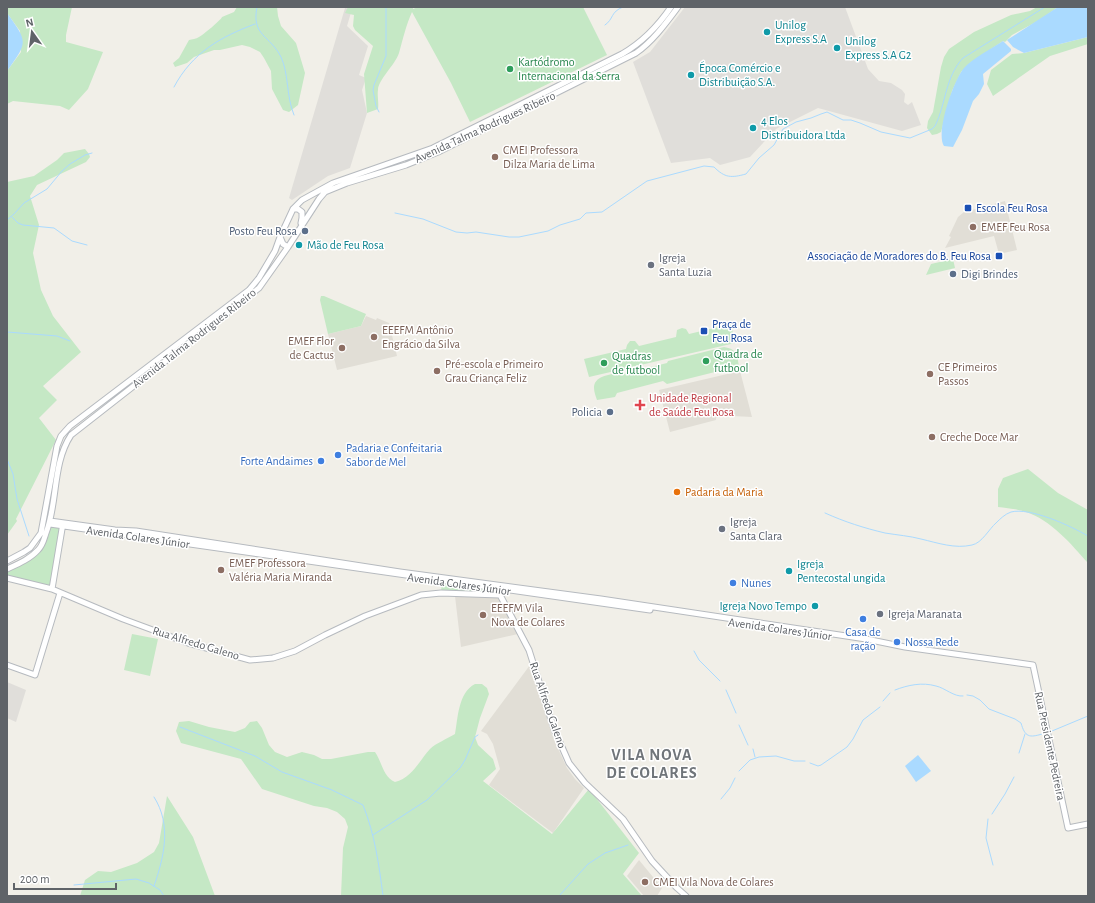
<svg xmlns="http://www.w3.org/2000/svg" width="1095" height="903" font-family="'Alegreya Sans',sans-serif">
	<rect width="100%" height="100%" fill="#f1efe8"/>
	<!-- industrial -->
	<path fill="#e0deda" d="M685 7H845L868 69 879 81 891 83 902 90 905 94 904 102 908 105 912 102 921 125 902 131 818 108 776 129 750 157 720 165 710 158 671 163 633 62 650 52Z
		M345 8 352 9 347 26 368 46 359 75 366 78 362 90 367 113 350 168 328 176 292 200 289 198Z
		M7 682 26 690 16 722 7 718Z"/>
	<!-- education -->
	<path fill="#e1ded6" d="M1005 201 1017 250 999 254 994 236 945 248 951 237 949 236 958 217 964 212Z
		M366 316 376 320 377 318 389 323 397 356 337 370 328 334 361 326Z
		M740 371 752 417 733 416 721 417 716 418V420L670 432 659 390Z
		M455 596 500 597 518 634 461 647Z
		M530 665 554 740 567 768 575 779 584 788 553 833 489 785 500 769 493 744 487 734 481 731Z
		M639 860 662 888 657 896H644L627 876Z"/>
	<!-- green -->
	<path fill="#c5e8c5" d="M7 7H72L66 35V42L103 52 88 89 69 110 60 106 13 101 7 104V71L21 52 20 31 7 13Z
		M237 7H277L278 16 281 26 296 43 305 73 298 105 289 112 283 110 272 89 271 71 264 58 260 52 250 47 242 45 220 50H214L194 57 187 63 175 67 173 63 179 58 189 40C192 39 196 39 199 37 203 35 221 20 222 17L234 12Z
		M348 7H413V9L418 7H583L607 55 470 122 451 83 412 12C406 25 403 39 399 53 395 65 378 80 378 90 377 96 379 102 378 109L367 113 364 74 373 46 355 30 353 26 354 15 345 13Z
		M1037 7H1058L1038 21 1012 35 1005 42 1003 41 969 64 961 72 952 91 941 132 937 134 932 135 927 128 928 121 933 112 941 67 944 57 949 49 974 32 1011 15 1030 11Z
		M1088 37V44L1050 56 993 96 987 84 991 70 1012 54 1024 53Z
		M85 149 89 154 90 157 86 162 37 185 30 196 39 225 33 253 41 290 53 316 81 352 43 386 57 400 39 418 56 440 16 519 17 521 7 535V182L34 176 57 160 64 153Z
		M953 259 955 268 926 275 931 264Z
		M321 296H324L366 314 361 326 328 334 320 300Z
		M731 324 735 343 589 377 584 359 626 349 627 345 630 341H635L639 346 676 337 677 330 682 328 686 329 689 334Z
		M724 347C737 349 737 355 739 366L667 384 663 381 617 393 615 397 597 400C596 397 594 392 594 388 594 376 609 375 617 373L619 375 667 363 668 361Z
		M1028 469 1058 493 1088 510V563C1071 544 1051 520 1026 512 1017 509 1007 508 998 507V489L1003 478Z
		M50 525 61 527 51 587 7 575V571L36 553Z
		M442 584 494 589 495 591 494 593 441 591Z
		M132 634 158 639 150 676 124 670Z
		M475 684H482L487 688 489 694 480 718 475 737 478 745 493 759 496 769 483 781 552 834 589 789 639 853 623 874 642 896H341L343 848 348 827 345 819 337 812 327 808 314 806 262 789 241 759 181 743 176 731 179 722 189 721 209 727 235 732 245 728 250 722 257 721 262 728 269 745 275 752 287 757 302 752 314 755 322 759H331L368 752H375C382 762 383 777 395 782 412 778 419 761 430 749 436 743 447 739 455 734 458 718 458 693 475 684Z
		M167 796 193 837 215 896H80L85 880 98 871 111 872 137 863 154 852 159 843Z"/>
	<!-- water -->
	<path fill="#aadaff" d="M1058 7H1088V37L1024 53 1013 47 1007 40Z
		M7 13C28 42 28 42 7 71Z
		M1003 41 1011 49V51L983 74 984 84 979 94 973 101 962 130 953 147 944 146C935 133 954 79 964 68 973 58 991 49 1003 41Z
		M918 755 931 771 916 782 905 766Z"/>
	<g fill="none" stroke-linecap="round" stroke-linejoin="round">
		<!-- stream -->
		<path stroke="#aadaff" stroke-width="1" d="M257 7C251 36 270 35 281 57 289 74 286 96 294 115
			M605 25C614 19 610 12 623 7
			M174 87C192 53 220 37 255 24
			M379 112 376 106 373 90 374 85 386 56V7
			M395 213 423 219 456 232 467 233 476 232 509 237H519L548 231 560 225 580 219 586 213 602 212 647 181 704 166 714 167C725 178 731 178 746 174L759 158 774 145 783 129 796 122 811 118 821 114 827 112 843 120H851L860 123 881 132 910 138 932 129 935 126C946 104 945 77 963 58L1045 7
			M12 217 18 223 23 225 54 228 72 241 87 245
			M7 220 14 214 24 203 47 189 62 171 70 164 85 155 92 153
			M7 332 57 336 70 341
			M7 459 13 474 17 499 29 536
			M825 513C845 522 864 528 885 533 897 535 910 536 921 539 938 543 955 549 972 545 982 543 989 529 996 523 1000 519 1005 514 1011 512 1030 507 1071 526 1088 536
			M694 651 699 660 720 681
			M726 690 736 713
			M895 690C908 685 922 682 936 686 945 688 954 697 963 696
			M967 695 973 696 980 700 989 709 1015 719 1021 723C1025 737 1029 738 1042 734
			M883 701 890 693
			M739 725 748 745
			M180 727 255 756 282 772 332 790 363 805C375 835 379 865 383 896
			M1052 731 1088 716
			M753 749 755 757
			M1019 753 1025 734
			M810 763 818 766 821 765 847 747 853 739 863 720 880 707
			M739 771 750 760 759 757 776 756 794 761H805
			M154 797C172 825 164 857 154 886
			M721 799 730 788 735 778
			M992 814 1005 794 1014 777
			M988 819 986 838 993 865
			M373 835 427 800 460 768 465 760 475 737 478 735
			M74 885 136 879 149 883 160 890 164 896
			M559 896 588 864 605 853 628 845"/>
		<!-- secondary casing -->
		<g stroke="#b6babf" stroke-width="7">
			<path id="secondary" d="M293 209H298L302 212V218L301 223
				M280 237 283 244 288 247
				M50 521 115 530 136 531 400 572 601 599 866 639 905 647 1033 665 1068 828 1088 824
				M50 524 650 610
				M7 561 24 552 30 548 41 533 57 446 61 436 70 426 249 290 259 278 275 251 280 237 293 209 302 200 333 183 433 148 622 54C643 42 658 26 671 7
				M7 569C18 564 30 559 38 550 43 545 44 539 46 533 58 502 52 464 71 435L259 288 288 247 319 199 325 192 347 183 406 165 438 152 636 53C653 41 666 23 678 7
				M7 578 52 589 123 619 188 643 250 660 273 658 295 651 325 635 365 616 421 595 441 593 500 595
				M52 589 63 523
				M499 593 529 650 554 729 569 763 585 783 623 819 652 861 677 888 686 896
				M7 665 35 675 60 593"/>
		</g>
		<!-- secondary -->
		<use href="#secondary" stroke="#fff" stroke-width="5"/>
	</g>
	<!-- markers -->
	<g fill="#0f9aa8" stroke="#fff" stroke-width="1.5">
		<circle cx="767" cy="32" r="4"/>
		<circle cx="837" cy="48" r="4"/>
		<circle cx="691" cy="75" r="4"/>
		<circle cx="753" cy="128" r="4"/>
		<circle cx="299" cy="245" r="4"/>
		<circle cx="789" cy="571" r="4"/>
		<circle cx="815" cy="606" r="4"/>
	</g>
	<g fill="#2e9e5b" stroke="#fff" stroke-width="1.5">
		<circle cx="510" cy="69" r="4"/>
		<circle cx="706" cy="361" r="4"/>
		<circle cx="604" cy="363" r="4"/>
	</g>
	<g fill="#8d6e63" stroke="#fff" stroke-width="1.5">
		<circle cx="495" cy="157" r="4"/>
		<circle cx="973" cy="227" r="4"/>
		<circle cx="374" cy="337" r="4"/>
		<circle cx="342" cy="348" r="4"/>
		<circle cx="437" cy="371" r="4"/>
		<circle cx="930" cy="374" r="4"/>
		<circle cx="932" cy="437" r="4"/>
		<circle cx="221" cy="570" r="4"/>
		<circle cx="483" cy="615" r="4"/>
		<circle cx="645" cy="882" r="4"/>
	</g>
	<g fill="#1a4fb4" stroke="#fff" stroke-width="1.5">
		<rect x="964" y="204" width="8" height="8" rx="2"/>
		<rect x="995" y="252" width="8" height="8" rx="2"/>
		<rect x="700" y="327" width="8" height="8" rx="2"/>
	</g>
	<g fill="#5c6f8a" stroke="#fff" stroke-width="1.5">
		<circle cx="305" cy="231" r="4"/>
		<circle cx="953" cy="274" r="4"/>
		<circle cx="610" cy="412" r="4"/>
	</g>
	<g fill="#6b7280" stroke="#fff" stroke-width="1.5">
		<circle cx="651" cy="265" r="4"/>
		<circle cx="722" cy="529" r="4"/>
		<circle cx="880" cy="614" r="4"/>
	</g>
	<path fill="#e0444e" stroke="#fff" stroke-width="1.5" d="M638 399h4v4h4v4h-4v4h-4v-4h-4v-4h4z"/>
	<g fill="#3f7fe0" stroke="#fff" stroke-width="1.5">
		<circle cx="338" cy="455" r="4"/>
		<circle cx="321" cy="461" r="4"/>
		<circle cx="733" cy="583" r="4"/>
		<circle cx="863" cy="619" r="4"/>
		<circle cx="897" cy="642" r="4"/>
	</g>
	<circle fill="#e8710a" stroke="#fff" stroke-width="1.5" cx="677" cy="492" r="4"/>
	<g text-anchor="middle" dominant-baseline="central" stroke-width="3" stroke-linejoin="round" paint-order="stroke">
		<!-- culture labels -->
		<g font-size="12" fill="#0d838f" stroke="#fff" text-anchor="start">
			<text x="775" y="25">Unilog<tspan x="775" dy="14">Express S.A</tspan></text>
			<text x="845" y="41">Unilog<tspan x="845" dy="14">Express S.A G2</tspan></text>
			<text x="699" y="68">Época Comércio e<tspan x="699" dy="14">Distribuição S.A.</tspan></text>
			<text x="761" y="121">4 Elos<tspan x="761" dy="14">Distribuidora Ltda</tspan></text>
			<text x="307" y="245">Mão de Feu Rosa</text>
			<text x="797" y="564">Igreja<tspan x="797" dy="14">Pentecostal ungida</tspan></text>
			<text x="807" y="606" text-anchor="end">Igreja Novo Tempo</text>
		</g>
		<!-- leisure labels -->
		<g font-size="12" fill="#27864d" stroke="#fff" text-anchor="start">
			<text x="518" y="62">Kartódromo<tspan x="518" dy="14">Internacional da Serra</tspan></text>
			<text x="714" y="354">Quadra de<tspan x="714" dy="14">futbool</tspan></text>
			<text x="612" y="356">Quadras<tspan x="612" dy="14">de futbool</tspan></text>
		</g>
		<!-- street labels -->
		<g font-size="12" fill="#5f6368" stroke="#fff">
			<text transform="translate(485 127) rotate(-25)">Avenida Talma Rodrigues Ribeiro</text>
			<text transform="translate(194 338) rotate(-38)">Avenida Talma Rodrigues Ribeiro</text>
			<text transform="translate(138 537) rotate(8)">Avenida Colares Júnior</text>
			<text transform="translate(459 584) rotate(8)">Avenida Colares Júnior</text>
			<text transform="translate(780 629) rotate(8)">Avenida Colares Júnior</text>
			<text transform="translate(196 643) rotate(17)">Rua Alfredo Galeno</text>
			<text transform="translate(548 705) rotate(71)">Rua Alfredo Galeno</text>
			<text transform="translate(1050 746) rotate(78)">Rua Presidente Pedreira</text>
		</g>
		<!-- education labels -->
		<g font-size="12" fill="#785e54" stroke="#fff" text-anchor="start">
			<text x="503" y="150">CMEI Professora<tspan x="503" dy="14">Dilza Maria de Lima</tspan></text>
			<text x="981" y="227">EMEF Feu Rosa</text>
			<text x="382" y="330">EEEFM Antônio<tspan x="382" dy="14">Engrácio da Silva</tspan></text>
			<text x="334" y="341" text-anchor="end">EMEF Flor<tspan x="334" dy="14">de Cactus</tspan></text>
			<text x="445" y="364">Pré-escola e Primeiro<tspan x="445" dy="14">Grau Criança Feliz</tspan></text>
			<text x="938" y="367">CE Primeiros<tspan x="938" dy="14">Passos</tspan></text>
			<text x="940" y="437">Creche Doce Mar</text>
			<text x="229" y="563">EMEF Professora<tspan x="229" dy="14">Valéria Maria Miranda</tspan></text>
			<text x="491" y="608">EEEFM Vila<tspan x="491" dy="14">Nova de Colares</tspan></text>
			<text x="653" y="882">CMEI Vila Nova de Colares</text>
		</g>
		<!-- transit labels -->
		<g font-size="12" fill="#164399" stroke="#fff" text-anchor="start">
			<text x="976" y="208">Escola Feu Rosa</text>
			<text x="991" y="256" text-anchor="end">Associação de Moradores do B. Feu Rosa</text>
			<text x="712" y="324">Praça de<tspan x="712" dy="14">Feu Rosa</tspan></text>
		</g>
		<!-- service labels -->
		<g font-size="12" fill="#4e5e75" stroke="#fff" text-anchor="end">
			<text x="297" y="231">Posto Feu Rosa</text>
			<text x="961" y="274" text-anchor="start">Digi Brindes</text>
			<text x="602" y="412">Policia</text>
		</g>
		<!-- worship labels -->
		<g font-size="12" fill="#5b616d" stroke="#fff" text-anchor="start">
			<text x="659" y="258">Igreja<tspan x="659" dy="14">Santa Luzia</tspan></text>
			<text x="730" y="522">Igreja<tspan x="730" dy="14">Santa Clara</tspan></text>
			<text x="888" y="614">Igreja Maranata</text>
		</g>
		<!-- health labels -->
		<g font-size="12" fill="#be3a42" stroke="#fff" text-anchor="start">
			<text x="649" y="398">Unidade Regional<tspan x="649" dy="14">de Saúde Feu Rosa</tspan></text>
		</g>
		<!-- shop labels -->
		<g font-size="12" fill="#366cbe" stroke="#fff" text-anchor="start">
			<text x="346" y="448">Padaria e Confeitaria<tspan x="346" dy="14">Sabor de Mel</tspan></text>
			<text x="313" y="461" text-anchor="end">Forte Andaimes</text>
			<text x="741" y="583">Nunes</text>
			<text x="863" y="632" text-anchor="middle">Casa de<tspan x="863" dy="14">ração</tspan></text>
			<text x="905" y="642">Nossa Rede</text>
		</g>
		<!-- food labels -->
		<g font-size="12" fill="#c56008" stroke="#fff" text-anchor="start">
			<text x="685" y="492">Padaria da Maria</text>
		</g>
		<!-- district labels -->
		<g font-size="16" font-weight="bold" letter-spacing="1" fill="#70757a" stroke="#fff">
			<text x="652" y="755">VILA NOVA<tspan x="652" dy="18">DE COLARES</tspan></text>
		</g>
	</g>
	<!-- border -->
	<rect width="1095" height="903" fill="none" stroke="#5f6368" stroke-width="16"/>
	<!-- north arrow -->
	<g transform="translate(32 32) rotate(346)" stroke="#ffffff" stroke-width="3" paint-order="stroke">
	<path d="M0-3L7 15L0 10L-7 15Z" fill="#5f6368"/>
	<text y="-6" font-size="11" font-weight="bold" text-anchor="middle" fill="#5f6368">N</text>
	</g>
	<!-- scale -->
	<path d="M14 883v6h102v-6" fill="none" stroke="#5f6368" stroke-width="2"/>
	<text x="20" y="883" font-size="12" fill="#5f6368" stroke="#ffffff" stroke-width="3" paint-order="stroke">200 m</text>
</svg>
